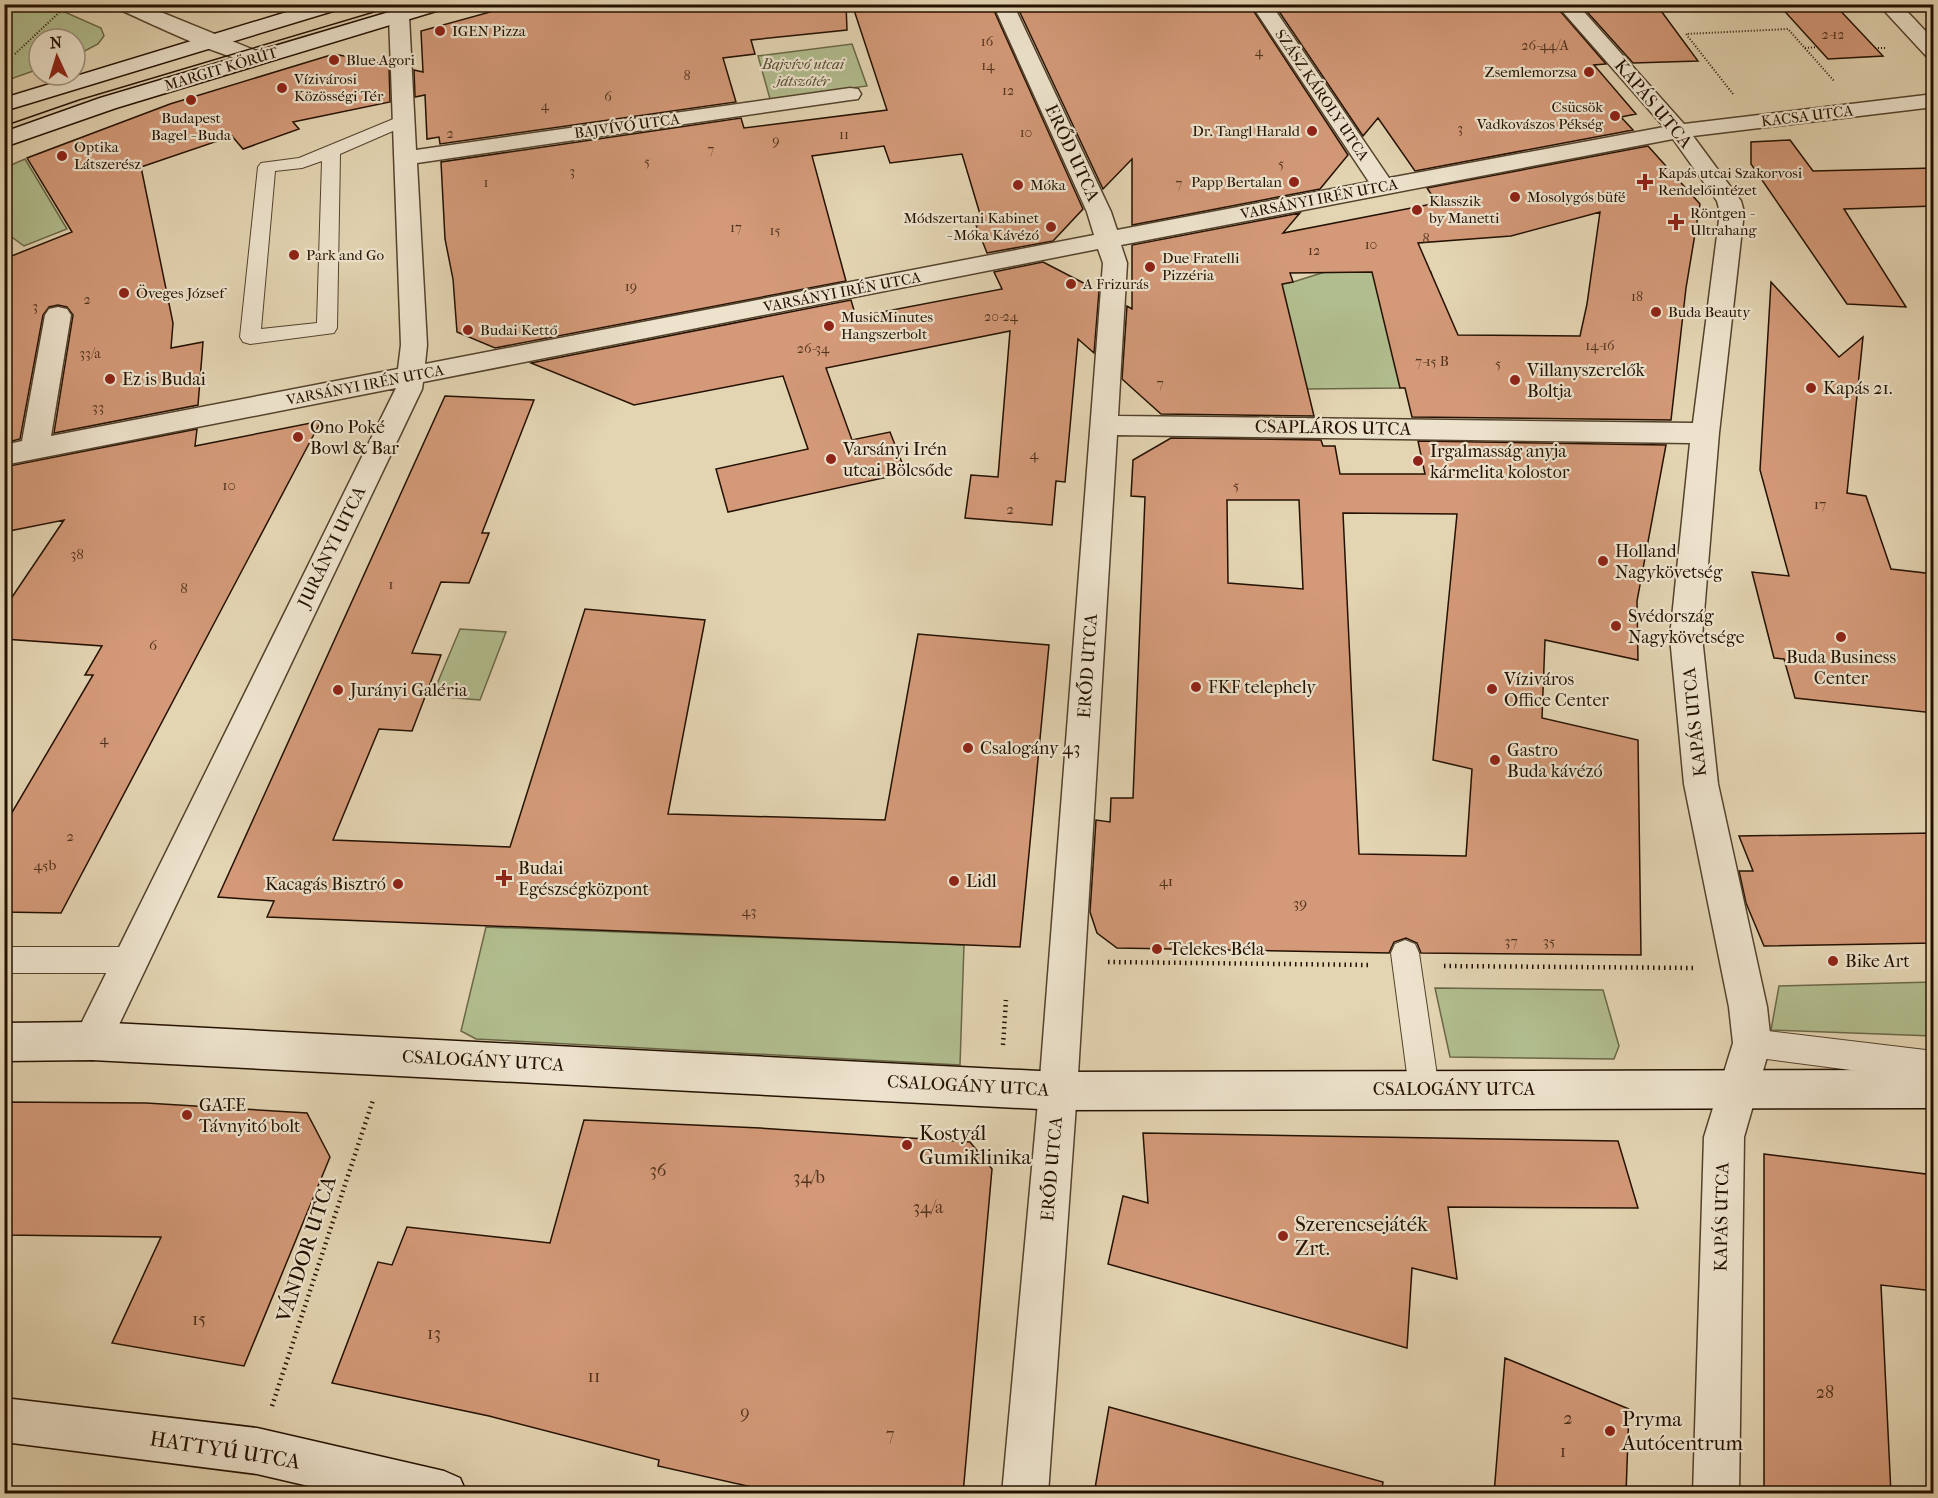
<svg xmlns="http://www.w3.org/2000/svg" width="1938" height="1498" font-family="'IM FELL French Canon',serif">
	<rect width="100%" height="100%" fill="#e3d4b2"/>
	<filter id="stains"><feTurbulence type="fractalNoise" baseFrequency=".00333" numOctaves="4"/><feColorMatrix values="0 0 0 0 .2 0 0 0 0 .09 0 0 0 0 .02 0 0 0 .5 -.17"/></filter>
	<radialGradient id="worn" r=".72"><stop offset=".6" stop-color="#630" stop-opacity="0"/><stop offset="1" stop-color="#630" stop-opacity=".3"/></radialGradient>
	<!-- green -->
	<path fill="#b1bd8e" stroke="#6a6747" stroke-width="1.5" d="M5 4 49 5 101 28 104 36 98 44 75 56V39H39V69L5 81Z
		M852 44 867 86 770 99 758 56Z
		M25 159 67 229 24 246 5 232 4 168Z
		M1347 265 1350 272H1431L1443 325 1400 388 1307 389 1180 307 1293 282Z
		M460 629 506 632 480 700 432 696Z
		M486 927 964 945 960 1065 476 1039 461 1031Z
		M1933 982V1036L1771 1030 1779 986Z
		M1435 988 1603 990 1619 1046 1614 1059 1450 1057Z"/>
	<!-- building -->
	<path fill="#d39978" stroke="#241100" stroke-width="1.5" fill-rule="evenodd" d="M519 4H846L847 30 751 40 755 54 723 58 736 102 440 144 439 137 427 139 425 95 415 97 414 70 423 72 421 31Z
		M852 4H991L1083 209 1053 241 987 253 976 225 983 224 962 154 890 163 884 146 812 156 846 281 495 348 457 332 453 279 445 239 441 162 741 118 744 128 887 110Z
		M1016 4H1249L1348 155 1320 189 1132 225V159L1103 189Z
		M1274 4H1554L1606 64 1594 65 1636 114 1621 117 1633 130 1415 171 1378 118 1363 136Z
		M1580 4H1656L1698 61 1633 63Z
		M1778 4H1834L1883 56 1828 59Z
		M334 54 389 65 390 102 293 122 299 129 243 149 232 136 141 167 173 323 171 348 203 342 198 405 54 433 73 315 67 307 58 305 49 307 43 315 20 439 4 443V259L72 232 27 158 170 104Z
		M1790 140 1813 171 1934 168V206L1844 209 1906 307 1847 304 1751 164V142Z
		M1648 146 1700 204 1686 288 1671 420 1412 417 1405 388H1400L1372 272 1290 273 1293 282 1282 284 1314 416 1161 414 1122 379 1127 306 1132 309V245L1300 213 1283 233 1437 203 1427 188ZM1600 212 1587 304 1580 336 1458 335 1418 243 1511 236Z
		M1043 262 1099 291 1094 353 1078 339 1065 482 1056 481 1052 525 965 518 971 475 998 477 1010 331 826 368 852 440 890 432 906 473 728 512 716 469 808 449 783 376 634 405 531 363 851 300 856 317 1002 289 994 272Z
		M1771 282 1839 357 1863 337 1847 493 1866 496 1891 569 1934 574V713L1795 698 1784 659 1774 658 1752 572 1789 576 1760 470Z
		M445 396 534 400 482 533H489L469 583 441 582 412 653 441 655 412 731 379 729 333 840 510 847 585 609 705 620 668 814 885 820 918 634 1049 645 1020 947 267 917 274 901 218 897Z
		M321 421 61 913 4 912V826L93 675H85L102 646 4 639V609L64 520 4 532V467L197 429 195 446Z
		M1171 438 1321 440 1323 446H1335L1340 474H1425L1418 441 1666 445 1637 601 1638 660 1545 640 1542 718 1638 740 1641 955 1421 953 1417 943 1406 938 1394 942 1389 953 1117 948 1097 933 1090 912 1096 820 1110 822 1111 798H1133L1145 497 1131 496 1133 460ZM1227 500H1299L1303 589 1228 583ZM1343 513 1457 514 1433 760 1472 769 1466 856 1359 854Z
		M1934 833V943L1764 946 1746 903 1739 871H1753L1739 836Z
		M4 1102 146 1103 307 1113 330 1157 244 1366 112 1343 161 1237 4 1235Z
		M584 1120 760 1128 970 1142 992 1169 963 1494H783L658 1466 659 1460 489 1416 332 1383 378 1262 392 1265 407 1227 550 1243Z
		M1143 1133 1618 1141 1638 1208 1448 1207 1457 1279 1412 1268 1407 1348 1108 1264 1123 1196 1148 1203Z
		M1764 1154 1934 1175V1291L1881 1285 1891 1494H1764Z
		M1505 1358 1629 1409 1626 1494H1494Z
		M1109 1407 1383 1482 1381 1494H1094Z"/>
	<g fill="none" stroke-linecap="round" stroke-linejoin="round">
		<!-- lane casing -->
		<g stroke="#54422c" stroke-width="2">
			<path id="lane" d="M403 115 412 120 409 124 340 154 337 328 334 333 250 344 243 342 240 337 258 167 261 163 299 158ZM322 161 317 323 261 329 275 171 302 168Z
				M1405 940 1415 944 1419 953 1439 1089 1435 1100 1424 1104 1413 1100 1409 1089 1391 953 1395 944Z
				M4 947H131L141 951 145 960 141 969 131 973H4Z
				M1752 1029 1934 1051V1081L1752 1057 1742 1053 1737 1043 1742 1033Z"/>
		</g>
		<!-- street casing -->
		<g stroke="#54422c" stroke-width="3">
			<path id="street" d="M113 4H141L264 54 267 58 264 62C240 68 144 20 116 8Z
				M993 4H1013L1111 212 1117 230 1369 182 1251 4H1271L1389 178 1664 127 1556 4H1577L1684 124 1934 94V107L1693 136 1741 201 1744 212 1719 433 1702 637 1718 784 1767 1007 1771 1043 1744 1137 1739 1494H1693L1704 1137 1733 1043 1729 1007 1684 784 1670 637 1690 443 1117 435 1077 1091 1048 1494H1002L1039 1091 1103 263 1098 249 423 382 422 389 105 1054 92 1060 79 1054 73 1041 79 1028 396 388 4 465V445L22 441 45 315 49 309 58 307 67 309 71 315 51 436 398 369 401 345 389 16 392 12H406L409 16 416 150 850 88 858 89 861 94 858 99 850 100 417 163 427 345 425 364 1094 235 1087 212ZM1673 139 1717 201 1720 212 1693 423 1118 416 1127 263 1121 245Z
				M1878 4H1900L1934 40V59L1927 57Z"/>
		</g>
		<!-- secondary casing -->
		<g stroke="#241100" stroke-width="3">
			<path id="secondary" d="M313 4H346L343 8 4 111V98Z
				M416 4H449L446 8 116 108 4 147V132L100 98Z
				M92 1022 1058 1072 1934 1070V1108L1058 1110 92 1060 4 1061V1023Z
				M4 1398 257 1428 444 1471 460 1478 467 1494H343L257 1474 4 1442Z"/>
		</g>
		<!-- path-far1 -->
		<path stroke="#241100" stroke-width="2" stroke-dasharray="1 2" stroke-linecap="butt" d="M4 8 11 4
			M1805 48 1817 47
			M1875 48H1886
			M15 54 66 6
			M1733 94 1686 34 1788 29 1834 81"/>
		<!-- path -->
		<path stroke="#241100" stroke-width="4.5" stroke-dasharray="1.5 4" stroke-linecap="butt" d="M1108 962 1368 965
			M1444 966 1697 968
			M1003 1045 1006 1000
			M272 1406 373 1100"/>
		<!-- lane -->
		<use href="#lane" fill="#ede3cd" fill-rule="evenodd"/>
		<!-- street -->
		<use href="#street" fill="#ede3cd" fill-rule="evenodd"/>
		<!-- secondary -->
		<use href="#secondary" fill="#ede3cd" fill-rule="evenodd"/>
		<!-- tram -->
		<path stroke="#241100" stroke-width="1.5" d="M4 126 79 100 401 4"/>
	</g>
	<!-- markers -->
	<g fill="#8f2418" stroke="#ede3cd" stroke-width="2">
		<circle cx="440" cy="31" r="6"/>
		<circle cx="334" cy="60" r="6"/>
		<circle cx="1589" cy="72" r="6"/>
		<circle cx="282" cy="88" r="6"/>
		<circle cx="191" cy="100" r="6"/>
		<circle cx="1615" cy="116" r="6"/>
		<circle cx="1312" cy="131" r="6"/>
		<circle cx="62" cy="156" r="6"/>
		<circle cx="1294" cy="182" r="6"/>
		<path d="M1642 173h6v6h6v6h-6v6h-6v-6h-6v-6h6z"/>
		<circle cx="1018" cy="185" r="6"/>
		<circle cx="1515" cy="197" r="6"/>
		<circle cx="1417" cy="210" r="6"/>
		<path d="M1673 213h6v6h6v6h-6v6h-6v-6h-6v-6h6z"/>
		<circle cx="1051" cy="227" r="6"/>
		<circle cx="294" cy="255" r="6"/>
		<circle cx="1150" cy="267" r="6"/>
		<circle cx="1071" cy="284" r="6"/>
		<circle cx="124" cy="293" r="6"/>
		<circle cx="1656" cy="312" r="6"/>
		<circle cx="829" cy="326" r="6"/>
		<circle cx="468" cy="330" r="6"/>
		<circle cx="110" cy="379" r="6"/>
		<circle cx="1515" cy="380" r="6"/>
		<circle cx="1811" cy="388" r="6"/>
		<circle cx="298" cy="437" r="6"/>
		<circle cx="831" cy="459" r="6"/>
		<circle cx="1418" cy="461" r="6"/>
		<circle cx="1603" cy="561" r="6"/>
		<circle cx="1616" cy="626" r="6"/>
		<circle cx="1841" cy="637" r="6"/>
		<circle cx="1196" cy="687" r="6"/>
		<circle cx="1492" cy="689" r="6"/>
		<circle cx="338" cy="690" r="6"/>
		<circle cx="968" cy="748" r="6"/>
		<circle cx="1495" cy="760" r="6"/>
		<path d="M501 869h6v6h6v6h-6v6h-6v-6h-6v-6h6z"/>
		<circle cx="954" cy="881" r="6"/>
		<circle cx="398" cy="884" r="6"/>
		<circle cx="1157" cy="949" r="6"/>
		<circle cx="1833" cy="961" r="6"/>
		<circle cx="187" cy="1115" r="6"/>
		<circle cx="907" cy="1145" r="6"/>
		<circle cx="1283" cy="1236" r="6"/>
		<circle cx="1610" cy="1431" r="6"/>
	</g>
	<g text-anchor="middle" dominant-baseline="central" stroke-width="4.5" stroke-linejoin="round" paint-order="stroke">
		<!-- far-number labels -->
		<g font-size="14" fill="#50331e">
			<text x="1833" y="34">2-12</text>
			<text x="987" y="41">16</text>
			<text x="1545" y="45">26-44/A</text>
			<text x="1259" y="51">4</text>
			<text x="988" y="65">14</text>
			<text x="687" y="75">8</text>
			<text x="1008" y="90">12</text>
			<text x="608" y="96">6</text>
			<text x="545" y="105">4</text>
			<text x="1460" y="128">3</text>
			<text x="1026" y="132">10</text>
			<text x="450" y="133">2</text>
			<text x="844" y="134">11</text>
			<text x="776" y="140">9</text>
			<text x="711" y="149">7</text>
			<text x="647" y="161">5</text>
			<text x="1281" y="163">5</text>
			<text x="572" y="171">3</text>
			<text x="486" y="182">1</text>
			<text x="1179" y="183">7</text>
			<text x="736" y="227">17</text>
			<text x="775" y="230">15</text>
			<text x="1426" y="238">8</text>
			<text x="1371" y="244">10</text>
			<text x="1314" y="250">12</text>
			<text x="631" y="286">19</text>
			<text x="1637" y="296">18</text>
			<text x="87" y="299">2</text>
			<text x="35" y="306">3</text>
			<text x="1001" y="316">20-24</text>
			<text x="1600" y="345">14-16</text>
			<text x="813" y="348">26-34</text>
			<text x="90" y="353">33/a</text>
			<text x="1432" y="361">7-15 B</text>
			<text x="1498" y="363">5</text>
		</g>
		<!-- far-poi labels -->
		<g font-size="15" fill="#241100" stroke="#ede3cd" text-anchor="start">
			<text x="452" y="31">IGEN Pizza</text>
			<text x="346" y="60">Blue Agori</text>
			<text x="1577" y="72" text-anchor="end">Zsemlemorzsa</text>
			<text x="294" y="79">Vízivárosi<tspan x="294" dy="17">Közösségi Tér</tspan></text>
			<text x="1603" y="107" text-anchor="end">Csücsök<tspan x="1603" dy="17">Vadkovászos Pékség</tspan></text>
			<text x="191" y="118" text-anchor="middle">Budapest<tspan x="191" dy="17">Bagel - Buda</tspan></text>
			<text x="1300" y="131" text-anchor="end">Dr. Tangl Harald</text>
			<text x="74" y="147">Optika<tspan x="74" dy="17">Látszerész</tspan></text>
			<text x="1658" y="173">Kapás utcai Szakorvosi<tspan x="1658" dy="17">Rendelőintézet</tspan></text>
			<text x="1282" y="182" text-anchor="end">Papp Bertalan</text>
			<text x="1030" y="185">Móka</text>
			<text x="1527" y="197">Mosolygós büfé</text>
			<text x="1429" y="201">Klasszik<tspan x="1429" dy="17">by Manetti</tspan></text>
			<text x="1690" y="213">Röntgen -<tspan x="1690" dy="17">Ultrahang</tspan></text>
			<text x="1039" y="218" text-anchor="end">Módszertani Kabinet<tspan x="1039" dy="17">- Móka Kávézó</tspan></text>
			<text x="306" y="255">Park and Go</text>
			<text x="1162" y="258">Due Fratelli<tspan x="1162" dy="17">Pizzéria</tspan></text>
			<text x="1083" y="284">A Frizurás</text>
			<text x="136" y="293">Öveges József</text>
			<text x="1668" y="312">Buda Beauty</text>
			<text x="841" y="317">MusicMinutes<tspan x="841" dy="17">Hangszerbolt</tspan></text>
			<text x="480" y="330">Budai Kettő</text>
		</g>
		<!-- far-park labels -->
		<g font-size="15" font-style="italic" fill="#554d32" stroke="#ede3cd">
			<text x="803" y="64">Bajvívó utcai<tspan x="803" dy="17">játszótér</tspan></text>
		</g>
		<!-- far-street labels -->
		<g font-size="15" fill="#241100" stroke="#ede3cd">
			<text transform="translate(221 69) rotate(-17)">MARGIT KÖRÚT</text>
			<text transform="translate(1322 95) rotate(56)">SZÁSZ KÁROLY UTCA</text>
			<text transform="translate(1807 116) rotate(-7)">KACSA UTCA</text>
			<text transform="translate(627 126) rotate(-8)">BAJVÍVÓ UTCA</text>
			<text transform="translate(1319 199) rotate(-11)">VARSÁNYI IRÉN UTCA</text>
			<text transform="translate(842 292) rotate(-11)">VARSÁNYI IRÉN UTCA</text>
			<text transform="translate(365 385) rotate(-11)">VARSÁNYI IRÉN UTCA</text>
		</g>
		<!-- number labels -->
		<g font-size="15" fill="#50331e">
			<text x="1160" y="383">7</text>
			<text x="98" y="407">33</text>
			<text x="1034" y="454">4</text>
			<text x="229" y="485">10</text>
			<text x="1236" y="485">5</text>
			<text x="1820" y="504">17</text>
			<text x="1010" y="509">2</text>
			<text x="77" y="554">38</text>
			<text x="391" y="584">1</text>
			<text x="184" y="588">8</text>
			<text x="153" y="645">6</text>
			<text x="104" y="739">4</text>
			<text x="70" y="836">2</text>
			<text x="45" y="865">45b</text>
			<text x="1166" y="881">41</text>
			<text x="1300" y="903">39</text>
			<text x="749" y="911">43</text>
			<text x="1511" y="941">37</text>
			<text x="1549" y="941">35</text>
		</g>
		<!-- street labels -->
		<g font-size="18" fill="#241100" stroke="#ede3cd">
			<text transform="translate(1653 104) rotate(50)">KAPÁS UTCA</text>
			<text transform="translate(1072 153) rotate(65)">ERŐD UTCA</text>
			<text transform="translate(1333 428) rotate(1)">CSAPLÁROS UTCA</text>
			<text transform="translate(332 547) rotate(-64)">JURÁNYI UTCA</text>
			<text transform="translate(1088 666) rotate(-86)">ERŐD UTCA</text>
			<text transform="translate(1695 722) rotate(-96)">KAPÁS UTCA</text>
			<text transform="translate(483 1061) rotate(3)">CSALOGÁNY UTCA</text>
			<text transform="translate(968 1086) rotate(3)">CSALOGÁNY UTCA</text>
			<text x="1454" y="1089">CSALOGÁNY UTCA</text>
			<text transform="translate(1052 1169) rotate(-85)">ERŐD UTCA</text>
			<text transform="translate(1722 1217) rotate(-89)">KAPÁS UTCA</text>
		</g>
		<!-- poi labels -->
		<g font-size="18" fill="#241100" stroke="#ede3cd" text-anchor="start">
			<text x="1527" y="370">Villanyszerelők<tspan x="1527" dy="21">Boltja</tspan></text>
			<text x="122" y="379">Ez is Budai</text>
			<text x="1823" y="388">Kapás 21.</text>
			<text x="310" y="427">Ono Poké<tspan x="310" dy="21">Bowl &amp; Bar</tspan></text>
			<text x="843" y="449">Varsányi Irén<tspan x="843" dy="21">utcai Bölcsőde</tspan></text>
			<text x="1430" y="451">Irgalmasság anyja<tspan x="1430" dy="21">kármelita kolostor</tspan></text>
			<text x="1615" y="551">Holland<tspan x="1615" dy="21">Nagykövetség</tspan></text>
			<text x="1628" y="616">Svédország<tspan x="1628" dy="21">Nagykövetsége</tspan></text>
			<text x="1841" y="657" text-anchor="middle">Buda Business<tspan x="1841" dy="21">Center</tspan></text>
			<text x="1504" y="679">Víziváros<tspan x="1504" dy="21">Office Center</tspan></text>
			<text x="1208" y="687">FKF telephely</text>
			<text x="350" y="690">Jurányi Galéria</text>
			<text x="980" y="748">Csalogány 43</text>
			<text x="1507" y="750">Gastro<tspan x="1507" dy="21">Buda kávézó</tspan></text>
			<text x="518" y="868">Budai<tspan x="518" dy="21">Egészségközpont</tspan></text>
			<text x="966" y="881">Lidl</text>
			<text x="386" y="884" text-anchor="end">Kacagás Bisztró</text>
			<text x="1169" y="949">Telekes Béla</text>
			<text x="1845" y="961">Bike Art</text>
			<text x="199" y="1105">GATE<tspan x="199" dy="21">Távnyitó bolt</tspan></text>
		</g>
		<!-- near-number labels -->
		<g font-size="18" fill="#50331e">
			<text x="658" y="1170">36</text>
			<text x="809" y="1177">34/b</text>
			<text x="928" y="1207">34/a</text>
			<text x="199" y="1319">15</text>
			<text x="434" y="1333">13</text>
			<text x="594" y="1376">11</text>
			<text x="1825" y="1392">28</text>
			<text x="745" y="1412">9</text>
			<text x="1568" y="1418">2</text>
			<text x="890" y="1434">7</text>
			<text x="1563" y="1451">1</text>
		</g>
		<!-- near-poi labels -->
		<g font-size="21" fill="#241100" stroke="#ede3cd" text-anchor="start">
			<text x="919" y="1133">Kostyál<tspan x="919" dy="24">Gumiklinika</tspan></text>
			<text x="1295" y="1224">Szerencsejáték<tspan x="1295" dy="24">Zrt.</tspan></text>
			<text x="1622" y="1419">Pryma<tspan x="1622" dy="24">Autócentrum</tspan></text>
		</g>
		<!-- near-street labels -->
		<g font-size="21" fill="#241100" stroke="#ede3cd">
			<text transform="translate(306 1249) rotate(-72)">VÁNDOR UTCA</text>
			<text transform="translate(225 1450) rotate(9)">HATTYÚ UTCA</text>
		</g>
	</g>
	<!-- margin -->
	<rect width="1938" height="1498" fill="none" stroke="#e3d4b2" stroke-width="24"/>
	<rect x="6" y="6" width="1926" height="1486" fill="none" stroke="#241100" stroke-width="3"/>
	<rect x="12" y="12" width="1914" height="1474" fill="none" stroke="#241100" stroke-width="1.5"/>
	<!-- north arrow -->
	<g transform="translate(57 57) rotate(356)"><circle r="28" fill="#ede3cd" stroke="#9d8f7b" stroke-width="1.5"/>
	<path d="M0-4.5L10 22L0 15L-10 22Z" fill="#8f2418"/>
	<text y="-9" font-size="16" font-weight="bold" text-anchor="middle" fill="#241100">N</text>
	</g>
	<rect width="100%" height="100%" filter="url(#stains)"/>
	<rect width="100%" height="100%" fill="url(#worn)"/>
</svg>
